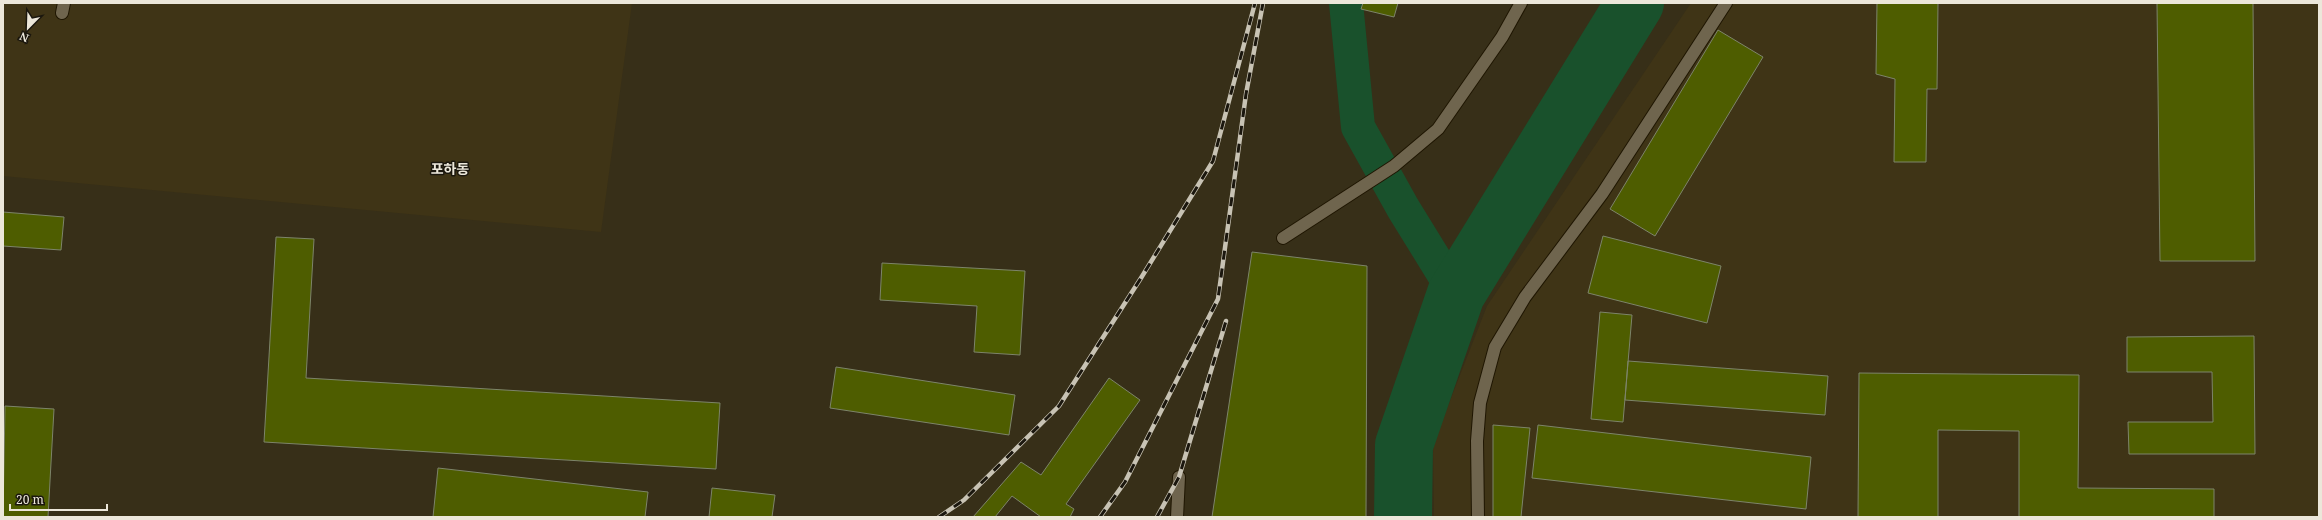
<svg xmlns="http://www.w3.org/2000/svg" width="2322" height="520" font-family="'Noto Serif','Noto Sans KR',serif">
	<rect width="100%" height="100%" fill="#372f18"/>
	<!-- built -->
	<path fill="#3f3416" d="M3 3H632L601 232 3 176Z
		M1691 3H2319V517H1434L1433 444 1487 306Z"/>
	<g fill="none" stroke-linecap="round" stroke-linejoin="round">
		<!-- canal -->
		<path stroke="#19512c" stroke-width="34" d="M1346 3 1358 127 1403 208 1456 294"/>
		<!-- river -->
		<path stroke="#19512c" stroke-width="58" d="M1403 517 1404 445 1456 294 1635 3"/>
	</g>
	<!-- building -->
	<path fill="#4e5d00" stroke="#7d846a" d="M1363 3H1398L1394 17 1361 9Z
		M1877 3H1938L1937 89H1927L1926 162H1894L1895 79 1876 74Z
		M2157 3H2253L2255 261H2160Z
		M1718 30 1763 57 1655 236 1610 209Z
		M3 212 64 217 61 250 3 246Z
		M1603 236 1721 266 1707 323 1588 293Z
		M276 237 314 239 306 378 720 403 716 469 264 442Z
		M1252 252 1367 266 1366 517H1212Z
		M882 263 1025 271 1020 355 974 352 977 306 880 300Z
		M1600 312 1632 315 1623 422 1591 419Z
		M2254 336 2255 454H2129L2128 422H2213L2212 372H2127V337Z
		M1628 361 1828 376 1825 415 1625 400Z
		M836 367 1015 395 1009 435 830 408Z
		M1859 373 2079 375 2078 488 2214 489V517H2019V431L1938 430V517H1858Z
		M1109 378 1140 400 1066 504 1074 509 1070 517H1041L1012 496 995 517H973L1021 462 1041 475Z
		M5 406 54 409 48 517H3Z
		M1493 425 1530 428 1521 517H1493Z
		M1538 425 1811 457 1806 509 1532 478Z
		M438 468 648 492 645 517H433Z
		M712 488 775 495 772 517H709Z"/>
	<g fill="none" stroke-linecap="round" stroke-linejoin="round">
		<!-- minor casing -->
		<g stroke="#1f1602" stroke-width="14">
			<path id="minor" d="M62 13 64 3
				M1283 238 1394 166 1438 129 1502 37 1521 3
				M1177 517 1179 477
				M1478 517 1477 441 1480 403 1495 347 1525 297 1602 194 1726 3"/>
		</g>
		<!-- minor -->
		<use href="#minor" stroke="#6f654e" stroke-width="12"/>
		<!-- rail casing -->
		<g stroke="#c8c3b4" stroke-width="4.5">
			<path id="rail" d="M939 517 964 500 1059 406 1141 278 1213 161 1255 3
				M1100 517 1125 482 1218 299 1246 94 1263 3
				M1157 517 1179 477 1226 321"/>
		</g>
		<!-- rail -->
		<use href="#rail" stroke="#1b170e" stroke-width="3" stroke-dasharray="9" stroke-linecap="butt"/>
	</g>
	<g text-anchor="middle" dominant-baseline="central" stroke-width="3" stroke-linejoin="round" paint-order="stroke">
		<!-- quarter labels -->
		<g font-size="14" font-weight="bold" fill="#ece7da" stroke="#1b170e">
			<text x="450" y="168">포하동</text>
		</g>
	</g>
	<!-- border -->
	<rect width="2322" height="520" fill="none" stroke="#ece7da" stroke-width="8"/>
	<!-- north arrow -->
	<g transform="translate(28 28) rotate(203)" stroke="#1b170e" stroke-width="3" paint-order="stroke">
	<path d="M0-3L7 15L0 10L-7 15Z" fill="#ece7da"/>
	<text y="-6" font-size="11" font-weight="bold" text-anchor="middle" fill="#ece7da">N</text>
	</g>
	<!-- scale -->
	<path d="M10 504v6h97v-6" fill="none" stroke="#ece7da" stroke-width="2"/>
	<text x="16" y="504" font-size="12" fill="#ece7da" stroke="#1b170e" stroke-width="3" paint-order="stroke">20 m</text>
</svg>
